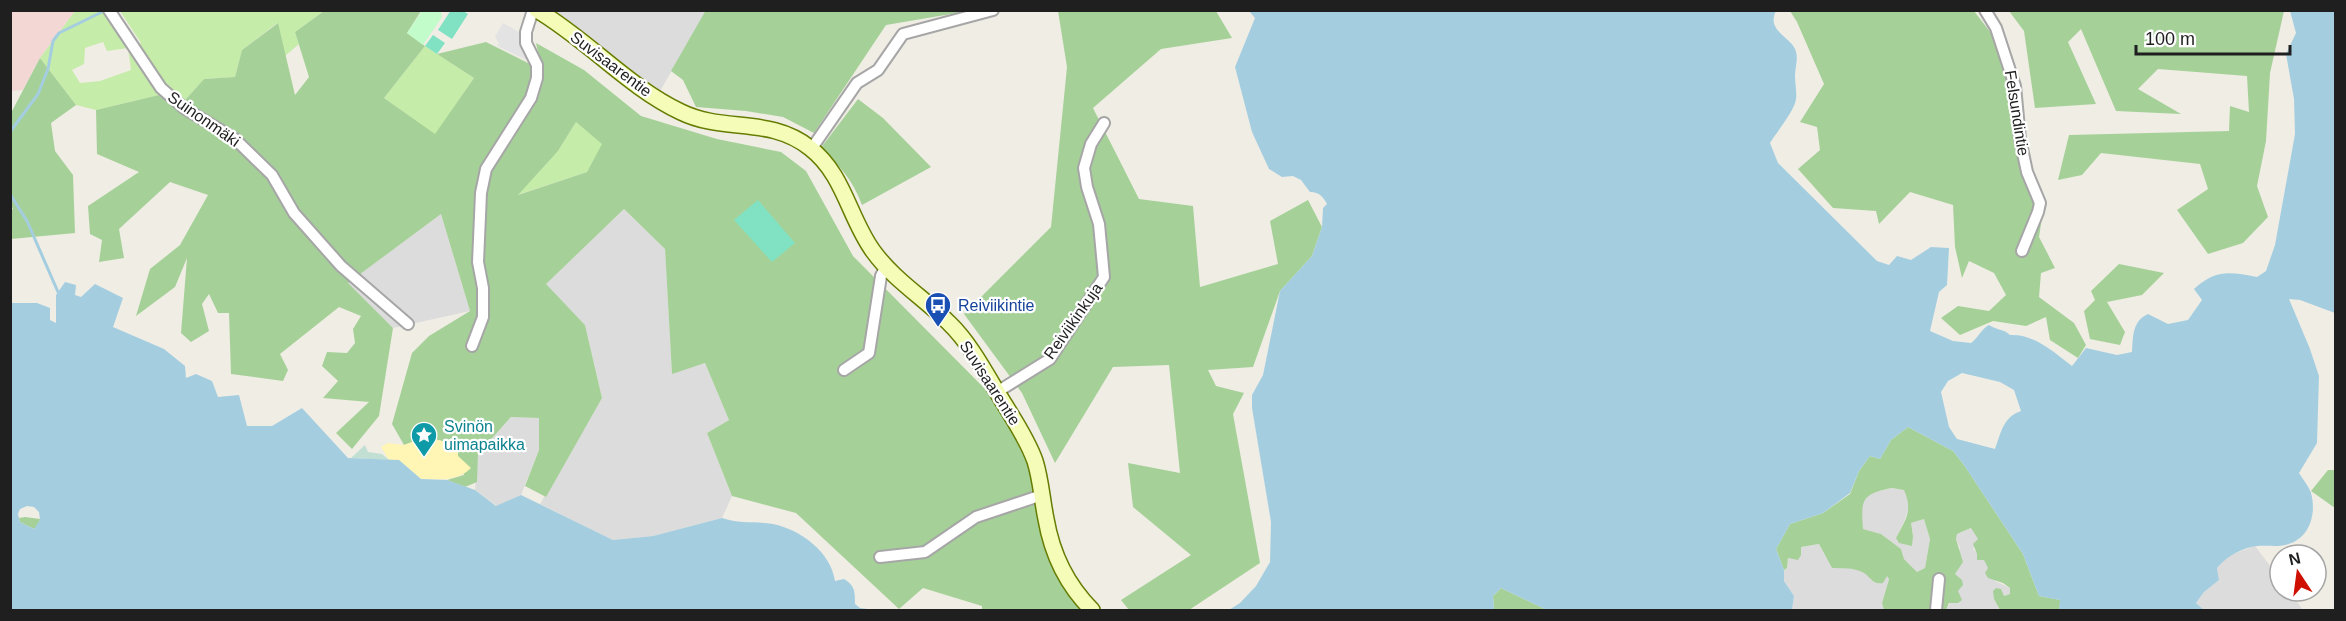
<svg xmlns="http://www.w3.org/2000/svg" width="2346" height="621" font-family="Arial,sans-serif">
	<rect width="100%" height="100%" fill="#f0ede5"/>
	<!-- residential -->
	<path fill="#dddcdc" d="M536 11H706L656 98Z
		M624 209 665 249 672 373 705 363 729 420 707 433 732 496 722 518 653 536 613 540 540 504 602 398 585 325 545 284Z
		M441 214 470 311 393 328 347 283Z
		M511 417 540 418 539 450 521 495 497 506 475 490 478 454Z
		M1892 488 1904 490 1910 503 1904 522 1896 538 1913 536 1911 523 1924 519 1930 539 1925 568 1917 572 1904 559 1901 549 1881 534 1863 529 1861 511 1862 502 1871 493Z
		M1972 528 1979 539 1973 549 1987 562 1995 581 2010 588V594L1994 599 2000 610H1946L1958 591 1955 574 1960 548 1956 539 1957 534Z
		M1819 544 1832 568H1854L1866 573 1871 580 1887 575 1889 578 1882 603 1884 610H1792L1794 596 1784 581V570L1787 568 1788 558 1801 547Z
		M2255 546 2280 579V591H2289L2303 610H2204L2196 603 2204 592 2219 580 2217 568 2223 561 2233 554Z"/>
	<!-- commercial -->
	<path fill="#f2d7d4" d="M10 11H75L40 58 23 90 11 91Z"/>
	<!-- grass -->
	<path fill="#c6eca9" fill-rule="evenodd" d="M75 11H102L128 48 141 43 120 11H324L295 32 299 44 285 56 277 23 242 50 235 77 204 79 178 108 159 95 96 110 76 105 40 58ZM103 42 107 51 128 48 131 70 100 81 80 83 72 70 84 64 85 48Z
		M425 46 474 78 435 135 384 98Z
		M576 122 603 144 587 172 517 195 558 151Z"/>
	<!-- forest -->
	<path fill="#a5d198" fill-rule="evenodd" d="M706 10H969V11L886 25 814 133 783 117 746 111 696 107 683 80 671 71Z
		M324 11H421L407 33 425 46 384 98 435 134 474 78 437 54 486 42 542 70 536 43 584 70 641 116 717 139 781 152 806 171 853 256 997 401 1032 461 1040 493 1085 610H982V606L923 588 899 609 796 513 732 496 707 433 729 420 705 363 672 374 665 249 624 209 546 284 585 325 602 398 546 497 525 486 539 450V418L511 417 478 454 477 482 465 487 447 480 464 475 458 456 450 443 426 437 404 445 392 424 412 353 429 336 470 311 441 214 348 283 393 328 379 416 352 449 336 433 369 402 323 398 338 381 322 366 327 352 347 353 355 343 353 329 361 316 339 307 280 354 288 370 283 381 231 374 229 313H218L209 294 202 304 209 331 191 342 181 333 187 258 175 287 136 316 150 269 180 245 208 195 170 182 119 229 124 258 99 262 102 240 90 234 88 206 139 172 97 154 96 110 159 95 178 108 204 79 235 77 242 50 278 23 295 95 309 77 295 32ZM576 122 602 144 587 172 518 195 558 151Z
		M1058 11H1216L1232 38 1161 49 1093 108 1139 199 1193 206 1200 287 1278 264 1270 221 1308 200 1322 227 1312 256 1280 291 1253 367 1208 370 1216 386 1244 393 1233 414 1260 563 1189 610H1129L1121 600 1191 555 1133 507 1128 463 1180 473 1169 365 1113 367 1055 463 1022 393 964 314 1051 227 1067 67Z
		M1790 11H1974L2001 46 2026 160 2042 217 2039 237 2055 268 2041 273 2039 297 2074 323 2086 345 2078 358 2050 340 2046 317 2026 326 1993 321 1960 335 1941 318 1958 306 1989 311 2006 295 1994 273 1969 261 1962 278 1955 247 1953 205 1910 192 1879 224 1876 211 1833 208 1798 169 1820 150 1817 127 1800 122 1824 84 1797 22Z
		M2009 11H2284L2270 73 2266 141 2257 186 2268 217 2243 243 2208 254 2177 210 2208 189 2200 164 2101 153 2082 175 2058 180 2069 135 2229 131 2230 106 2249 112 2247 76 2158 69 2138 89 2181 114 2116 111 2081 29 2068 42 2096 104 2035 108 2024 31Z
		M40 58 76 105 51 123 55 151 73 175 75 233 11 239V210L13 209 10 204 11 113Z
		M858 99 883 118 931 167 862 205C852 179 841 167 820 149Z
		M2119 264 2164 273 2142 295 2107 302 2125 332 2120 345 2090 339 2084 311 2095 300 2091 291Z
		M1908 427 1953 451 1964 465 2023 554 2039 596 2061 600 2059 610H2000L1994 599 1993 591 1996 588 2001 589 2004 596 2010 594V588L2003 583 1988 578 1985 573 1988 568 1984 560H1977V554L1973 544 1978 539 1971 528 1957 534 1956 539 1963 562 1955 574 1962 580 1963 585 1958 591 1962 600 1958 603H1949L1946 610H1884L1882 603 1889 579 1887 576 1883 583C1871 585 1871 576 1862 572 1852 567 1843 569 1832 568L1819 544 1801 547V555L1798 560 1788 558 1787 568 1784 570 1776 549 1790 524 1823 513 1850 494 1859 471 1870 456 1880 459 1891 440ZM1892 488 1904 490C1913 511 1906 519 1896 538L1899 543 1912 546 1913 536 1911 523 1924 519 1930 539 1925 568 1917 572 1904 559 1901 549 1881 534 1863 529C1861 500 1861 494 1892 488Z
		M2328 470H2335V508L2311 491Z
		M25 517 40 519 39 525 34 529 20 522 19 518Z
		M1501 588 1547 610H1494L1493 596Z"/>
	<!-- wetland -->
	<path fill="#c2dfd4" d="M365 445 368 452 382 454 389 460 351 458Z"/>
	<!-- sand -->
	<path fill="#fff5b5" d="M426 437 450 443 458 448V456L471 468C457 482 439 479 421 479L399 460H389L381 447 388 443 404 445Z"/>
	<!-- park -->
	<path fill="#c1fcca" d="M422 11H441L442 17 423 45 407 33Z"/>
	<!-- pitch -->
	<path fill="#80e2c3" d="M451 10 463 11 468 14 452 39 438 30Z
		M433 35 445 43 437 54 425 46Z
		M758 200 795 243 772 262 734 220Z"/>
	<!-- parking -->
	<path fill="#e3e3e3" d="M503 23 533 40 537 65 497 46 499 43 495 37Z"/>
	<!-- water -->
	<path fill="#a4cee0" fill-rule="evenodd" d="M1249 11H1776C1766 30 1790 37 1795 49 1799 58 1795 67 1795 76 1795 84 1797 92 1796 99 1795 110 1776 133 1770 143L1778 163 1877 261 1889 265 1897 256 1911 260 1931 247 1949 248 1947 285 1939 292 1930 331 1953 341 1971 343C1978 338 1982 328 1989 325 1996 330 2004 329 2010 335 2035 334 2053 352 2072 366L2086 348 2117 355 2132 352C2133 337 2132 321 2148 314L2168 324 2188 320 2202 300 2194 289C2216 269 2230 272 2257 277L2266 271 2275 245 2295 134 2294 99 2286 54 2296 33 2290 11H2335V313L2300 300 2289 299 2310 349 2319 376 2317 443 2299 473C2303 480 2309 486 2311 493 2317 515 2309 540 2285 545 2276 547 2266 545 2257 546 2242 548 2227 556 2217 568L2219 580 2204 592 2196 603 2204 610H2059L2060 600 2039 596 2023 554 1964 465 1953 451 1908 427 1891 440 1880 459 1870 456 1859 471 1850 493 1823 513 1790 524 1776 549 1784 570V581L1794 596 1792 610H1547L1501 588 1493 596 1494 610H1229L1240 603 1256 586 1270 562 1271 522 1252 408V395L1263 375 1280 291 1312 256 1322 227 1323 208 1327 204C1323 197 1320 192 1310 192L1301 180 1293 176 1282 177 1269 169 1252 132 1235 67 1255 18ZM1962 373 2000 382 2014 390 2021 411C2003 417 2001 433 1995 449L1957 439 1949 427 1941 392 1948 381Z
		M65 282 76 285 75 295 81 297 95 284 123 298 113 327 164 349 185 366 186 378 196 374 212 381 218 397 239 395 247 426H272L302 408 348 458 399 460 421 479 447 480 475 490 496 506 521 495 613 540 653 536 722 518C739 524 756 521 773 524 801 530 831 552 835 581L844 579C855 586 855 591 855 604L860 608 875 610H11V303H37L50 308V320L56 323V295ZM27 506 34 507 39 512 40 520 34 529 20 522 18 514 20 509Z"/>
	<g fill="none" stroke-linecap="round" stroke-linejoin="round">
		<!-- stream -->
		<path stroke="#a4cee0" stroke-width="3" d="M10 132 38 94 48 69 53 41 59 33 104 11
			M10 194 27 221 58 292"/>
		<!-- street casing -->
		<g stroke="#a6a6a6" stroke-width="14">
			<path id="street" d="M109 10 161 88 184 108 235 139 272 175 294 213 341 266 408 324
				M1985 10 1996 28 2015 86 2020 139 2027 172 2040 203 2038 212 2022 251
				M812 148 857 83 878 70 903 34 993 10
				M472 346 483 317V288L478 262 481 193 486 169 531 98 537 78V65L526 43V32L533 10
				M844 370 869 353 881 276 886 266
				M997 392 1050 359 1104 277 1099 224 1087 187 1084 168 1091 144 1104 123
				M880 557 925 552 976 517 1042 495
				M1936 610 1939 579"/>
		</g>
		<!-- secondary casing -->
		<g stroke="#667c01" stroke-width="18">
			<path id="secondary" d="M537 10C588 40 628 87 681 112 724 133 770 116 810 148 844 174 849 218 873 251 894 280 924 298 949 323 972 345 988 378 1005 405 1016 423 1028 441 1035 461 1041 480 1042 500 1046 519 1052 554 1067 585 1092 610"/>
		</g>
		<!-- street -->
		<use href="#street" stroke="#fff" stroke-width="10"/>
		<!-- secondary -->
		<use href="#secondary" stroke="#f4fcb8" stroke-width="15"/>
	</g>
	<!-- icons -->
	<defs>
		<g id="bus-pin" transform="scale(1.35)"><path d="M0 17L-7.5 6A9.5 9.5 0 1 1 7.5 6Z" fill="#1a4fb4" stroke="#fff"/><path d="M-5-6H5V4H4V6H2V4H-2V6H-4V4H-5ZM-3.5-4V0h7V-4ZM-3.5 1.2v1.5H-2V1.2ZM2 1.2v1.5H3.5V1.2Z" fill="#fff"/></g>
		<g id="sight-pin" transform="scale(1.35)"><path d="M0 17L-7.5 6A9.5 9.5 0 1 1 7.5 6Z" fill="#0f9aa8" stroke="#fff"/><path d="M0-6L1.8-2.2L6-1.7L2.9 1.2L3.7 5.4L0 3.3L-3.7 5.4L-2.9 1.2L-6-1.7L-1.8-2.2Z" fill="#fff"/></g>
	</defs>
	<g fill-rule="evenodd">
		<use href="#bus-pin" x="938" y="305"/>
		<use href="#sight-pin" x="424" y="435"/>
	</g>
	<g text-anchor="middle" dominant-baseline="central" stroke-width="4.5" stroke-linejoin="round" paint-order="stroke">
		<!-- street labels -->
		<g font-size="16" fill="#1f1f1f" stroke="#fff">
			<text transform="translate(611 64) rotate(37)">Suvisaarentie</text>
			<text transform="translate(2017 113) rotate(81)">Felsundintie</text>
			<text transform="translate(204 119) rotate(35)">Suinonmäki</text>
			<text transform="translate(1073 321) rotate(-55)">Reiviikinkuja</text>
			<text transform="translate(990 383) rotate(57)">Suvisaarentie</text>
		</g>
		<!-- transit labels -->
		<g font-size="16" fill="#164399" stroke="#fff" text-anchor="start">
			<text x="958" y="305">Reiviikintie</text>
		</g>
		<!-- culture labels -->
		<g font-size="16" fill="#0d838f" stroke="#fff" text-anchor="start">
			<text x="444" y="426">Svinön<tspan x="444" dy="18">uimapaikka</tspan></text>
		</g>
	</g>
	<!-- border -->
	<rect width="2346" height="621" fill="none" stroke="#1f1f1f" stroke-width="24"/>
	<!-- north arrow -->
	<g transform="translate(2298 573) rotate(347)"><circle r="28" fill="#ffffff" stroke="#a5a5a5" stroke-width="1.5"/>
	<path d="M0-4.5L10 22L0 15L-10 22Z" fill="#cf0f00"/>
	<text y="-9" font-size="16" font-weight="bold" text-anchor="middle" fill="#1f1f1f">N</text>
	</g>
	<!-- scale -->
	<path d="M2136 45v9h154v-9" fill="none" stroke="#1f1f1f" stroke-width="3"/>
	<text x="2145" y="45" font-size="18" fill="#1f1f1f" stroke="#ffffff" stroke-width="4.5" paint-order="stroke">100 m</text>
</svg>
